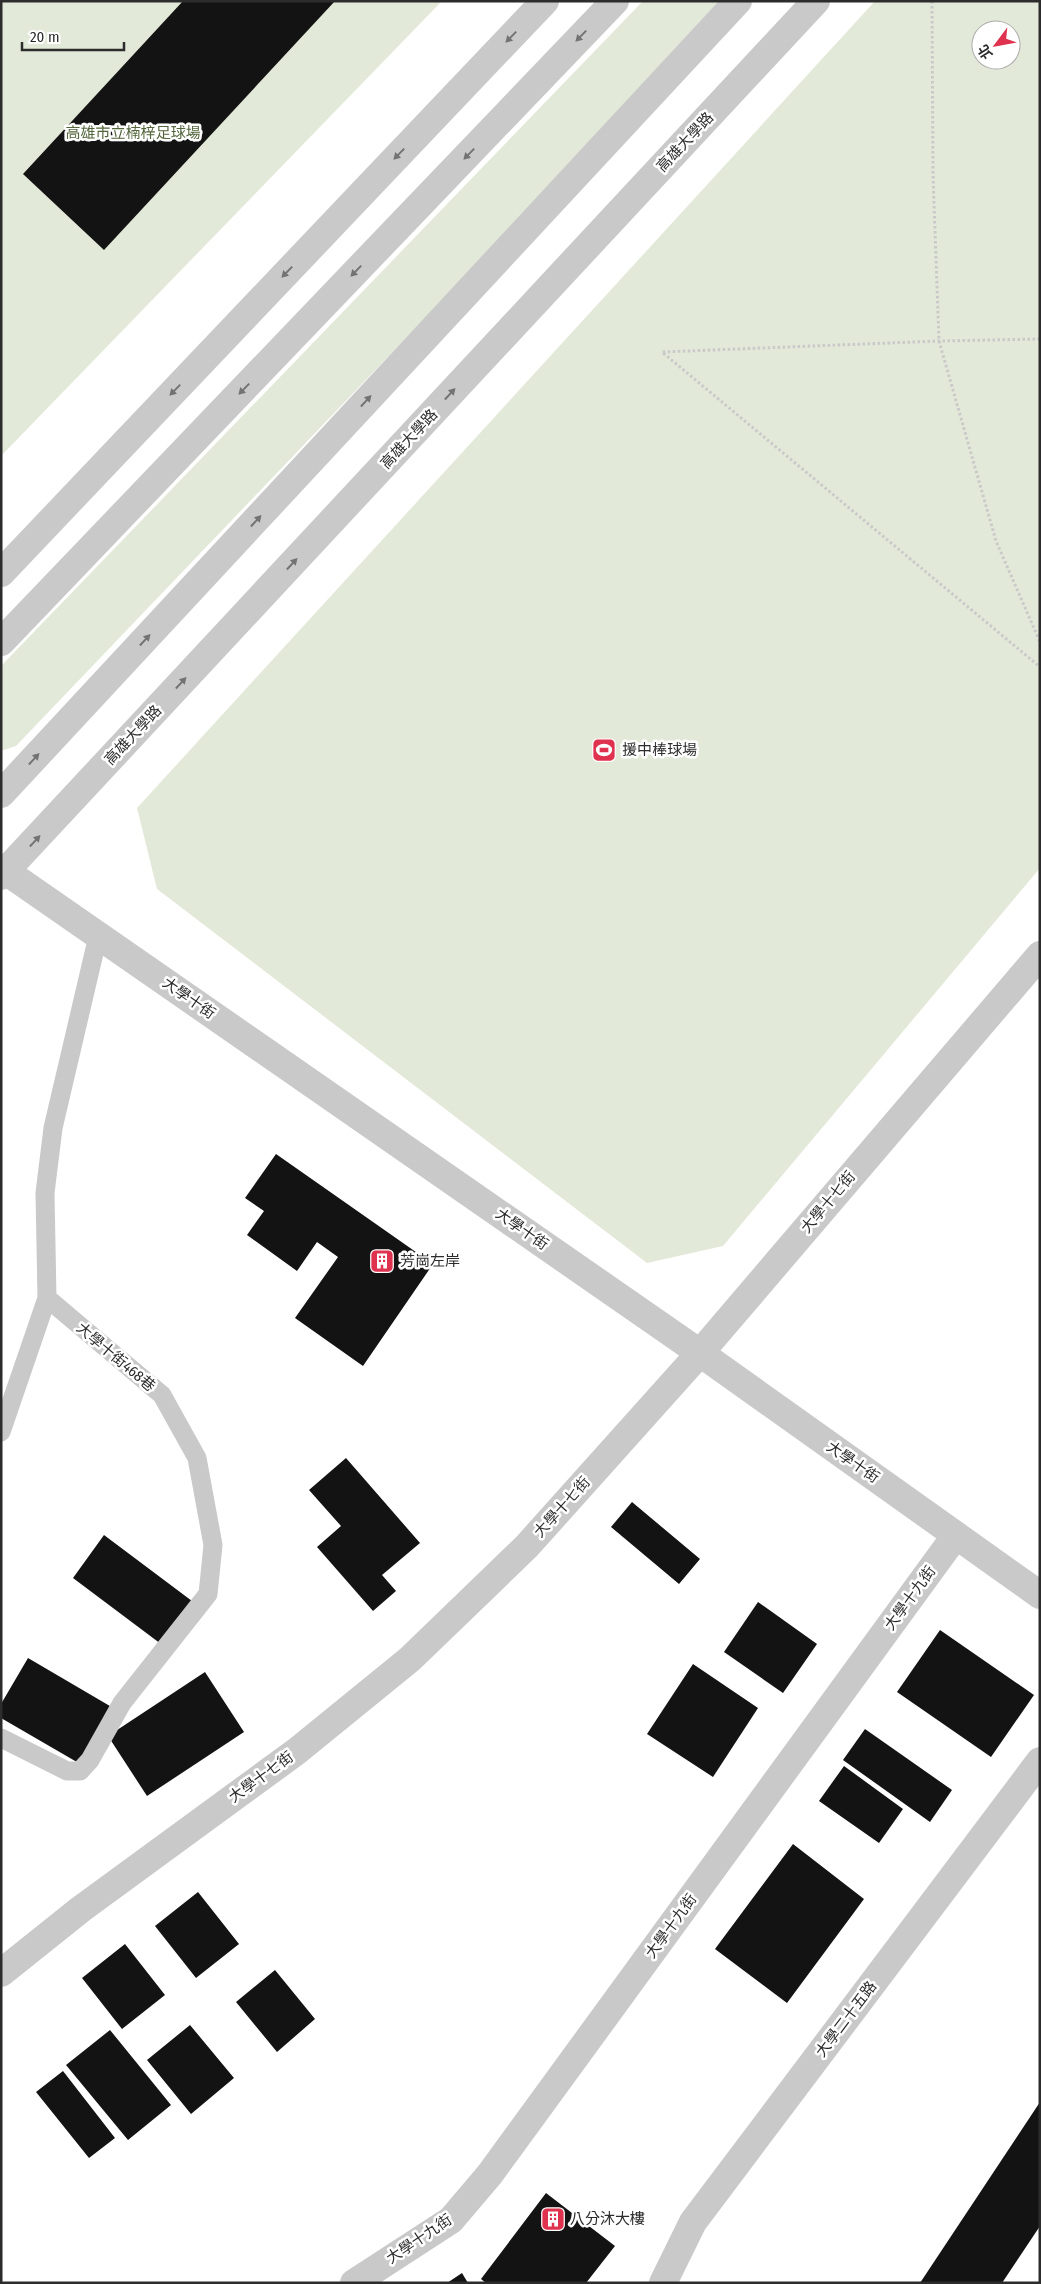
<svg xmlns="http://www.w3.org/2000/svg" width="1041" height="2284" font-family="'Fira Sans Condensed','Noto Sans TC',sans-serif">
	<rect width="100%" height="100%" fill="#fff"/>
	<!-- green -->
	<path fill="#e3e9d9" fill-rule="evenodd" d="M1 1H442L1 456Z
		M643 1H728L16 746 1 751V666Z
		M875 1H1040V868L723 1246 647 1263 157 889 137 808ZM981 30H1011V60H981Z"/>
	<!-- building -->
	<path fill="#131313" d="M183 1H335L104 250 23 174Z
		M276 1154 433 1264 363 1366 295 1318 338 1257 317 1242 297 1271 247 1235 264 1211 245 1198Z
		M346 1458 420 1543 382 1575 396 1591 373 1611 317 1547 341 1526 309 1490Z
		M632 1502 700 1559 679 1584 611 1527Z
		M104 1535 192 1601 161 1644 73 1578Z
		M758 1602 817 1644 783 1693 724 1652Z
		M940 1630 1034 1695 991 1757 897 1692Z
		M28 1658 115 1709 82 1765 1 1718V1704Z
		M693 1664 758 1708 713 1777 647 1734Z
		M205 1672 244 1732 147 1796 108 1736Z
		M865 1729 952 1790 930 1822 843 1760Z
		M844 1766 903 1809 879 1843 819 1801Z
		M793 1844 864 1899 787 2003 715 1949Z
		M198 1892 239 1944 196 1978 155 1926Z
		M125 1944 165 1995 122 2029 82 1978Z
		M275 1970 315 2019 277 2052 236 2002Z
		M190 2025 234 2078 191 2114 147 2060Z
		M110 2030 171 2105 128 2140 66 2065Z
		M63 2071 115 2138 89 2158 36 2092Z
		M1040 2102V2226L1002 2283H920Z
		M546 2193 615 2246 586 2283H486L481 2279Z
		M462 2273 468 2283H447Z"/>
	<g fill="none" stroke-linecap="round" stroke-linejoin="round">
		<!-- path -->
		<path stroke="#c9c9c9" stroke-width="3" stroke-dasharray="2.5 2.5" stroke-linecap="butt" d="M932 1 933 175 939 341 996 541 1040 642
			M1040 339 939 341 662 352 1040 667"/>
		<!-- service -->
		<path stroke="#c9c9c9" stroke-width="19" d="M1 1432 47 1298
			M1 1738 67 1771H80L90 1760 122 1703 208 1594 213 1545 197 1458 162 1395 47 1298 45 1193 53 1128 98 936"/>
		<!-- minor -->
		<path stroke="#c9c9c9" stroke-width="28" d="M1 868 700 1353 1040 1595
			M1 1973 81 1909 297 1751 410 1659 527 1546 700 1353 1040 955
			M354 2283 451 2220 490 2174 956 1535
			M663 2283 693 2222 1040 1761"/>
		<!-- tertiary -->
		<path stroke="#c9c9c9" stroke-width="28" d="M1 573 545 1
			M1 642 615 1
			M1 794 738 1
			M1 876 816 1"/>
	</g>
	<!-- one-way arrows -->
	<defs><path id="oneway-solid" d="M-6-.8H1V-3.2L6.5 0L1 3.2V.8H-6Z" transform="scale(1.25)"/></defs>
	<g fill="#737373">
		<use href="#oneway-solid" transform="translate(581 36) rotate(134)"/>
		<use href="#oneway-solid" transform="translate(511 37) rotate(134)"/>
		<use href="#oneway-solid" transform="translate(399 154) rotate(134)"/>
		<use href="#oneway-solid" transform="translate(469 154) rotate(134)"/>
		<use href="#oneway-solid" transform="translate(356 271) rotate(134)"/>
		<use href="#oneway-solid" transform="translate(287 272) rotate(134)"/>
		<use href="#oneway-solid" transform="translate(244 389) rotate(134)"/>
		<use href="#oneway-solid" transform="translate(175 390) rotate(134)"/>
		<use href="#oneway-solid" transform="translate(450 394) rotate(-47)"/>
		<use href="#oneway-solid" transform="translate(366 401) rotate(-47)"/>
		<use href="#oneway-solid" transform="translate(256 521) rotate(-47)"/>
		<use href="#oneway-solid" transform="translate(292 564) rotate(-47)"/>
		<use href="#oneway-solid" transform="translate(145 640) rotate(-47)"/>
		<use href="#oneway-solid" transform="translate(181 683) rotate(-47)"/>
		<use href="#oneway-solid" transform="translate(34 759) rotate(-47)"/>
		<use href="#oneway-solid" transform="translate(35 841) rotate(-47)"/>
	</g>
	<!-- icons -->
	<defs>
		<g id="stadium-square" transform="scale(1.25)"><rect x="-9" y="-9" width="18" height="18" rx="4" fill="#de324e" stroke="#fff"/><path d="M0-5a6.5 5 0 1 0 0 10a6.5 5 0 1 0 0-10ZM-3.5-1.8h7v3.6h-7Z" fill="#fff"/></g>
		<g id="building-square" transform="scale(1.25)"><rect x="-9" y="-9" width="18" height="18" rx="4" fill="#de324e" stroke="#fff"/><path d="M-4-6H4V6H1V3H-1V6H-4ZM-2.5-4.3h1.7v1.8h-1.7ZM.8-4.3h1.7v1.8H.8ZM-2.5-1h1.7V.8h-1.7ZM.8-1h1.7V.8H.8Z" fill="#fff"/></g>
	</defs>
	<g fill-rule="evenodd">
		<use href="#stadium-square" x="604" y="750"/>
		<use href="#building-square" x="382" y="1261"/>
		<use href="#building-square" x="553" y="2219"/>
	</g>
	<g text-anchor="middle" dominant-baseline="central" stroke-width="5" stroke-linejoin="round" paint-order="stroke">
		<!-- park labels -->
		<g font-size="15" fill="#53653b" stroke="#fff">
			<text x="133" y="133">高雄市立楠梓足球場</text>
		</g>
		<!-- street labels -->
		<g font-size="15" fill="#2c2c2c" stroke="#fff">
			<text transform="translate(685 142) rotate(-47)">高雄大學路</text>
			<text transform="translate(409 439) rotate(-47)">高雄大學路</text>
			<text transform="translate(133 735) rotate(-47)">高雄大學路</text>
			<text transform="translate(189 998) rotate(35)">大學十街</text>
			<text transform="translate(828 1202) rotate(-50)">大學十七街</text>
			<text transform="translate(522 1229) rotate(35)">大學十街</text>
			<text transform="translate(116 1357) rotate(40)">大學十街468巷</text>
			<text transform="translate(853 1462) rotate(35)">大學十街</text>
			<text transform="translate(562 1507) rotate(-48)">大學十七街</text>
			<text transform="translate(910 1598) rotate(-54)">大學十九街</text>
			<text transform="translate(261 1777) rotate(-36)">大學十七街</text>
			<text transform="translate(671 1926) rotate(-54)">大學十九街</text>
			<text transform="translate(846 2019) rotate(-53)">大學二十五路</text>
			<text transform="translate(419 2239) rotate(-34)">大學十九街</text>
		</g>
		<!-- poi labels -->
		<g font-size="15" fill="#2c2c2c" stroke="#fff" text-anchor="start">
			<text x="622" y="750">援中棒球場</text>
			<text x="400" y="1261">芳崗左岸</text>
			<text x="570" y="2219">八分沐大樓</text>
		</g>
	</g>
	<!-- border -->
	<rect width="1041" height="2284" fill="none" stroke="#2c2c2c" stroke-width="5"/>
	<!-- north arrow -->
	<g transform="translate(996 45) rotate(238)"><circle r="24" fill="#ffffff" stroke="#ababab"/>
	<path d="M0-4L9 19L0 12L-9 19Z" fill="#de324e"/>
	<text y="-8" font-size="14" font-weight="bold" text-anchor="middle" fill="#2c2c2c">北</text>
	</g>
	<!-- scale -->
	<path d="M22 42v8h102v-8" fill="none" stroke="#2c2c2c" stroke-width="2.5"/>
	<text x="30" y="42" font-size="15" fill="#2c2c2c" stroke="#ffffff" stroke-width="4" paint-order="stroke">20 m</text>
</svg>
